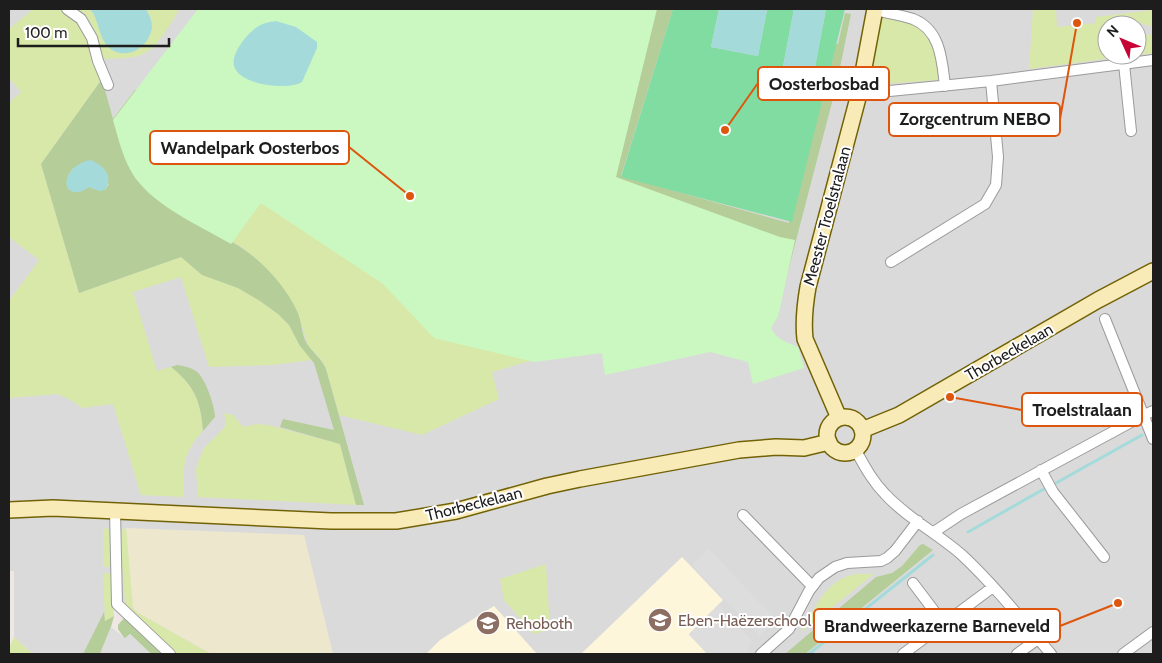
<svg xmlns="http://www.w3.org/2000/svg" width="1162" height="663" font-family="Cabin,sans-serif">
	<rect width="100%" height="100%" fill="#eee7e3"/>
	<!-- residential -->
	<path fill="#dbdada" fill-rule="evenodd" d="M9 9H1153V654H158L111 607 86 654H33L14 637V571H9ZM1107 25H1137V55H1107Z"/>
	<!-- education -->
	<path fill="#fef6db" d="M682 557 723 600 689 634 707 654H581Z
		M494 606 537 654H426L440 640Z"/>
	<!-- farmland -->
	<path fill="#ede7ce" d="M126 528 304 535 333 654H211L138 613 133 608 130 595Z"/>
	<!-- grass -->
	<path fill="#d8e8a9" d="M33 9H63L79 22 88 37 95 68 102 79 41 164 79 293 181 257 202 275 238 288 260 301 278 314 289 325 300 346 312 360 272 365 209 367 181 277 133 292 157 371 171 367C195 386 201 402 203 431 182 453 183 468 184 497L141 495 113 404 82 408 72 401 58 394 9 398V301L39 260 9 237V103L21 92 9 78V29Z
		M75 9H90L92 10 105 42 151 18 146 9H180C169 25 158 50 138 56 127 59 116 58 105 59 97 52 98 39 93 30 88 21 82 15 75 9Z
		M1033 9H1056L1057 27 1096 23V17L1153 10V27L1132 20 1122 25H1107V55H1112V58L1029 69Z
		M884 16C896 19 908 20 918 27 935 37 937 63 940 80L881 84 869 81 882 18Z
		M1137 32 1153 36V53L1127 57V55H1137Z
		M261 195 530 361 492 372 499 399 422 435 339 415 326 369 322 361 308 345 297 311 283 288 243 248 230 241Z
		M224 413 233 415 243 427 257 424 268 425 340 444 356 505 198 497 196 469 199 460 204 448 224 428 226 423Z
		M103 527 111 531V565L108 567H103Z
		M126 528 133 608 138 613 211 654H175L128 611 125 600 119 536 121 530Z
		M546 564 550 630 534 634 504 600 500 579Z
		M103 573H109L112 575 114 616 105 621Z
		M856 574H874L800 633C816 609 824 580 856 574Z
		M14 637 33 654H9V648Z"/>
	<!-- forest -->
	<path fill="#b5cd98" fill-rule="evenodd" d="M647 9H673L621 176 789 223 830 43 838 44 845 13 851 14 836 87 780 302 778 317 772 326 602 184Z
		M102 79 113 119 135 90 153 96 230 241C257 255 284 283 297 311 302 321 301 334 307 344 313 353 322 359 326 369L364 505H356L340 444 280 427 283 419 334 430 314 363 300 346 289 325 278 314 260 301 238 288 202 275 181 257 79 293 41 164ZM73 168 109 184 105 190 89 187 85 189 67 180 68 176Z
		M177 365C183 366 190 367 196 371 205 377 215 406 215 417L203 431C201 402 195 386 171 367Z
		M923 544 933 550 805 654H785L876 577 892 573 902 566 920 545Z
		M104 612 105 621 114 616 111 627 100 654H83Z
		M124 618H126L162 654H151L130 634 125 639 118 629V625Z"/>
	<!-- park -->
	<path fill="#caf8c0" d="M198 9H657L616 177 780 237 795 240 778 317 771 328C777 340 786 342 798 347L804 368 753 384 748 362 710 352 605 375 602 353 534 362 434 338 383 284 261 203 231 244C200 226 148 203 131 171 122 155 118 137 113 120Z"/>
	<!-- pitch -->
	<path fill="#81dca2" d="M673 9H719L711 47 758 56 767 10 765 9H794L781 77 812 83 826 9H824H845L792 222 621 177Z"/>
	<!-- parking -->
	<path fill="#ddd" d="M709 549 776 620 760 636 692 565Z
		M718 605 751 640 747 653 708 654 689 635Z
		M111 627 125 638 130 634 151 654H100Z"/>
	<!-- water -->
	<path fill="#a4dbda" d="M90 9H146C149 15 152 20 152 27 150 46 129 60 112 50 98 41 100 20 90 9Z
		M719 9 767 10 758 56 711 47Z
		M794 9H826L812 83 781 77Z
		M276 21 296 27 317 42V48L302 82C288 91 239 85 234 66 231 53 247 34 257 27 263 23 269 22 276 21Z
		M91 160C104 166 114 176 105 190L99 191 89 187C85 189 83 192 78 192 58 194 65 164 91 160Z"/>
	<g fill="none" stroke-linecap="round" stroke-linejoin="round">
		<!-- stream -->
		<path stroke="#a4dbda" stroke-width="3" d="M1056 483 1142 435
			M968 532 1044 489
			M809 654 933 555"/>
		<!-- street casing -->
		<g stroke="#9a9a9a" stroke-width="12">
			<path id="street" d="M67 9 81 19 92 38 98 61 108 85
				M875 10C887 13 901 15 913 19 941 30 942 61 945 86
				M1124 64 1131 131
				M859 94 991 81 1153 60
				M891 262 985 204 996 185 998 157 991 81
				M1105 319 1153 439
				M855 449C864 465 872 481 885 494 907 518 937 533 962 555 994 585 1023 621 1051 654
				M1041 470 1053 492 1104 557
				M115 510 117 604 170 654
				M743 515 812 586
				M934 532 961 514 1144 415 1153 411
				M913 583 944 624
				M761 654 789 629 809 591 819 578 835 567 847 563 881 561 887 558 895 551 918 521
				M903 654 993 587
				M1017 654 1038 639
				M1123 654 1153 632"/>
		</g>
		<!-- secondary casing -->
		<g stroke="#726206" stroke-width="18">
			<path id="secondary" d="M827 435a18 18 0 1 1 36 0a18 18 0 1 1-36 0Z
				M839 418 805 339C803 321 805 304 808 287L859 94 875 9
				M862 430 899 415 1098 300 1153 271
				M9 510 53 508 331 521H396L456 511 547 486 580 479 739 450 776 447 804 448 829 442"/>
		</g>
		<!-- street -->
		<use href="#street" stroke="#fff" stroke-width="10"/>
		<!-- secondary -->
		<use href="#secondary" stroke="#f8ebb7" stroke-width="15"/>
	</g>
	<!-- icons -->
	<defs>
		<g id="school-disc" transform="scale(1.25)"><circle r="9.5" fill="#8d6e63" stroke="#fff"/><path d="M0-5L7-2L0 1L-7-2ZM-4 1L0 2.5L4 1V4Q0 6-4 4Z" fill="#fff"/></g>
	</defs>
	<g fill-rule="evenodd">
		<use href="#school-disc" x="660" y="620"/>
		<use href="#school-disc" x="488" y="623"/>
	</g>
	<g text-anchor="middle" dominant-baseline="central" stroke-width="4" stroke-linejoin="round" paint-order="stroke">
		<!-- street labels -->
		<g font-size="16" fill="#1d1d1d" stroke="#fff">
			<text transform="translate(827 216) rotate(-75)">Meester Troelstralaan</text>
			<text transform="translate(1009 352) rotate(-30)">Thorbeckelaan</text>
			<text transform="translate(474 504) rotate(-14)">Thorbeckelaan</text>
		</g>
		<!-- education labels -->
		<g font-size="16" fill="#785e54" stroke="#fff" text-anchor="start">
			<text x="678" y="620">Eben-Haëzerschool</text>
			<text x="506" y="623">Rehoboth</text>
		</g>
	</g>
	<!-- callouts -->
	<path fill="none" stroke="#de560d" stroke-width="2" d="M725 130L758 83M1077 23L1060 119M410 196L349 147M950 397L1022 410M1118 603L1060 626"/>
	<g fill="#de560d" stroke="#fff" stroke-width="2">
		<circle cx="725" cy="130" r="5"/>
		<circle cx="1077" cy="23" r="5"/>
		<circle cx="410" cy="196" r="5"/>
		<circle cx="950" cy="397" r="5"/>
		<circle cx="1118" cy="603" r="5"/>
	</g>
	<g fill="#fff" stroke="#de560d" stroke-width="2">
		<rect x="758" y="67" width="131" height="33" rx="5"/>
		<rect x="889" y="103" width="171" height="33" rx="5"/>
		<rect x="150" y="131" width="199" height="33" rx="5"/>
		<rect x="1022" y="393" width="120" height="33" rx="5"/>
		<rect x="814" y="609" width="246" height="33" rx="5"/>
	</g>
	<g font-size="18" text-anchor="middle" font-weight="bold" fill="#1d1d1d">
		<text x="824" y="90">Oosterbosbad</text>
		<text x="975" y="125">Zorgcentrum NEBO</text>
		<text x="250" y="154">Wandelpark Oosterbos</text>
		<text x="1082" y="416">Troelstralaan</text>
		<text x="937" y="632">Brandweerkazerne Barneveld</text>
	</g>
	<!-- border -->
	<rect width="1162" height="663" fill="none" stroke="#1d1d1d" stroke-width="20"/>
	<!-- north arrow -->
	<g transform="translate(1122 40) rotate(314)"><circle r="24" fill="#ffffff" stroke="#a5a5a5"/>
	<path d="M0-4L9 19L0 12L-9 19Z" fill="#c70335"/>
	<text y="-8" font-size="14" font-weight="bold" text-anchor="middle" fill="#1d1d1d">N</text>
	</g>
	<!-- scale -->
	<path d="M18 38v8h151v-8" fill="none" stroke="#1d1d1d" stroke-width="2.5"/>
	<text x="25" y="38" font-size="15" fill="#1d1d1d" stroke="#ffffff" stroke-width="4" paint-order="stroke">100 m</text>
</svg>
